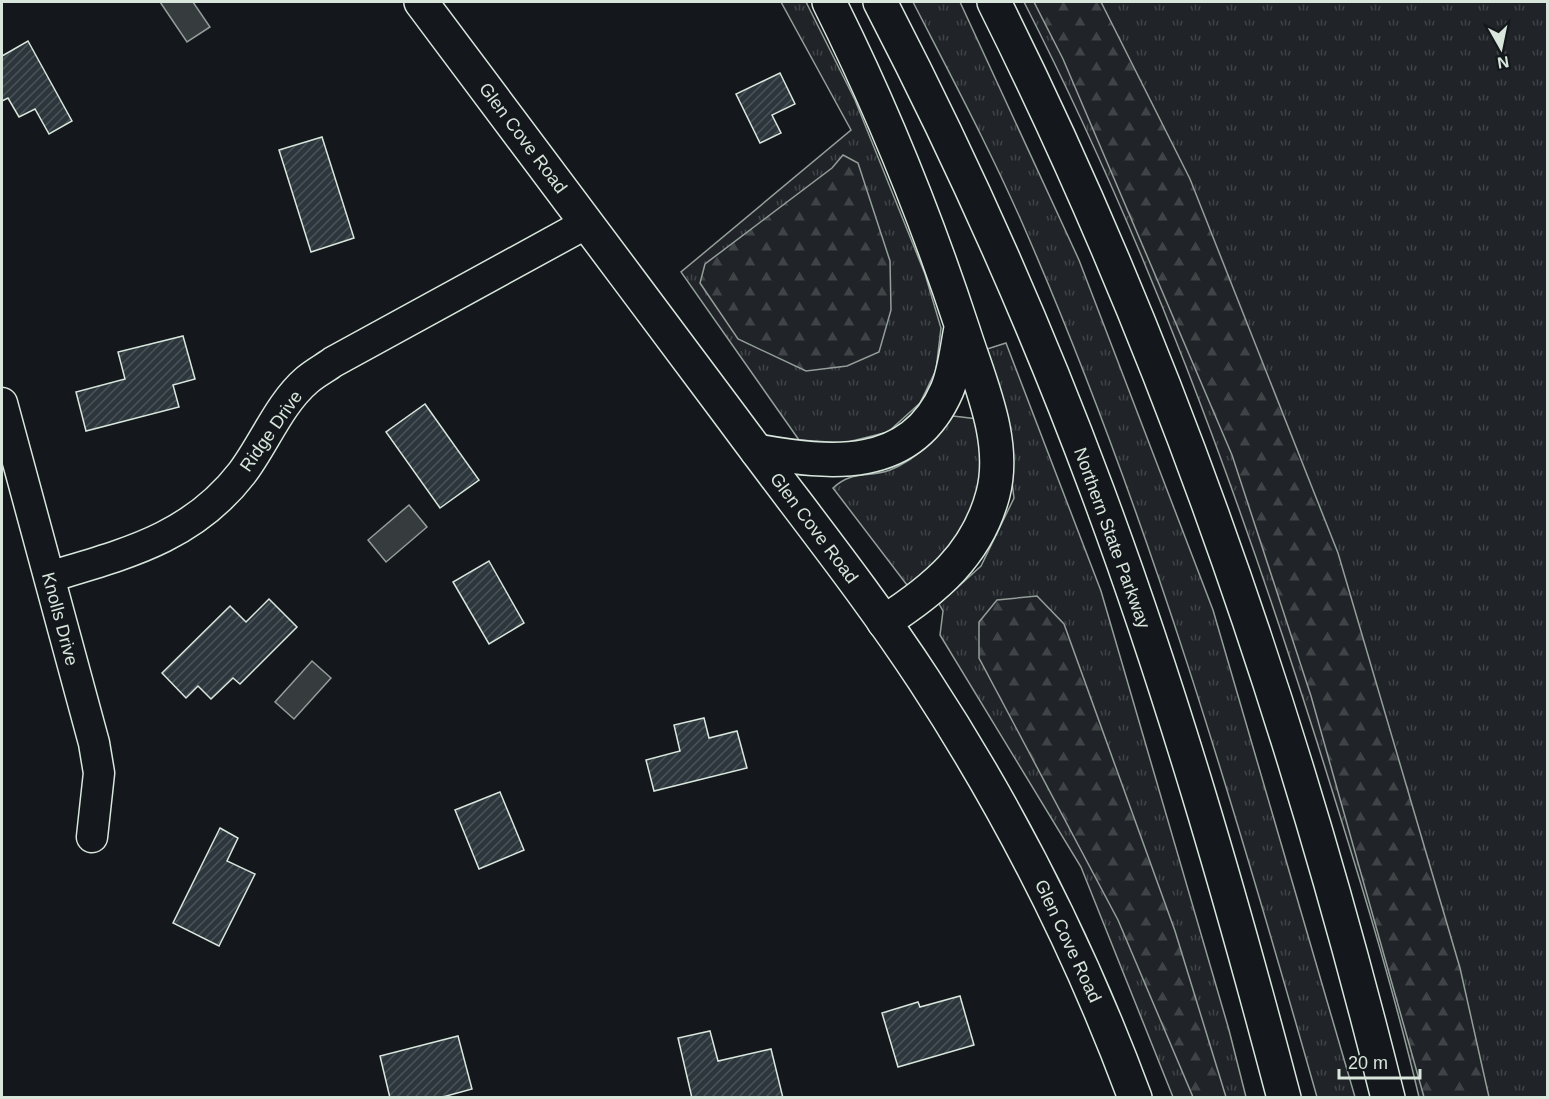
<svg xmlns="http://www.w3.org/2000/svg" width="1549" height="1099" font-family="Helvetica,sans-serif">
	<defs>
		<pattern id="grass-tufts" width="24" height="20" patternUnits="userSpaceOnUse" patternTransform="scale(1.5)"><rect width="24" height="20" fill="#202428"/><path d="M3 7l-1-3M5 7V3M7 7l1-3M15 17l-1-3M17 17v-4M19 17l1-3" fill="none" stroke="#404447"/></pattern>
		<pattern id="forest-firs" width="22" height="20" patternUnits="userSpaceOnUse" patternTransform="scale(1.5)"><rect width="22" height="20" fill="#202428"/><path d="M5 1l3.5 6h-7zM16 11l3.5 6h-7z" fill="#404447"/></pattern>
		<pattern id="building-hatch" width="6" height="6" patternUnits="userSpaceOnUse" patternTransform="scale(1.5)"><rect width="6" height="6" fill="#2c363c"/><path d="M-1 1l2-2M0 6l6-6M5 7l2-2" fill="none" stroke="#4a5358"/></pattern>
	</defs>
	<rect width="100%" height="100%" fill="#14181c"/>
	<!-- grass -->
	<path fill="url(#grass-tufts)" stroke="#939e99" stroke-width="1.5" d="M781 2H806L855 100 925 274 941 328 936 370 920 403 888 432 844 443 799 440 681 272 851 130Z
		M913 2H960L1079 260 1213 610 1355 1097H1317C1234 805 1148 513 1027 234 993 155 952 78 913 2Z
		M1024 2H1547V1097H1419C1391 978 1354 860 1317 742 1237 489 1145 239 1024 2Z
		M1006 343 1101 591 1229 1030 1246 1097H1173L1081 867 940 635 943 611 939 604 981 566 1014 498 1007 442 984 350Z
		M953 416 978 419 984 459 978 508 952 556 913 585H907L833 488C852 470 868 478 890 470 918 459 935 438 953 416Z"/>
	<!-- forest -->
	<path fill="url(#forest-firs)" stroke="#939e99" stroke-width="1.5" d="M1034 2H1101L1190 179 1338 553 1460 968 1489 1097H1424L1311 696 1232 455 1063 59Z
		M843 155 858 163 890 261 891 310 879 352 847 366 806 371 738 339 700 283 705 264 832 168Z
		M1037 596 1064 624 1175 931 1226 1097H1193L1118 920 979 658V622L997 600Z"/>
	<!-- water -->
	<path fill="#363b3e" stroke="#939e99" stroke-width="1.5" d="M160 2H193L210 27 187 42Z
		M409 505 427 527 386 562 368 540Z
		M312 661 331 678 294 719 275 702Z"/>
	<!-- building -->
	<path fill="url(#building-hatch)" stroke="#d8e6dc" stroke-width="1.5" d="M28 41 72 121 49 134 35 109 19 117 8 98 2 101V56Z
		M780 73 795 104 772 115 781 133 760 143 736 94Z
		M322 137 354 238 311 252 279 150Z
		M183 336 195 379 173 385 179 407 86 431 76 392 125 379 118 352Z
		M425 404 479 480 440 508 386 432Z
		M489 561 524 623 489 644 453 582Z
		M269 599 297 627 240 684 233 678 211 699 198 686 186 698 162 673 230 606 246 622Z
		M704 718 709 738 737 731 747 768 654 791 646 760 680 751 674 725Z
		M500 792 524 850 479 869 455 810Z
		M220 828 238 838 227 861 255 874 219 946 173 923Z
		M960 996 974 1045 898 1067 882 1013 918 1002 920 1007Z
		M710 1031 718 1061 771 1049 783 1098H692L678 1038Z
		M458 1036 472 1089 439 1098H390L380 1056Z"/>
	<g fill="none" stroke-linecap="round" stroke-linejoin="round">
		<!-- minor casing -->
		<g stroke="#d8e6dc" stroke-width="33">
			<path id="minor" d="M2 403 94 743 99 773 92 837
				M49 577C124 554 191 539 242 473 264 444 279 404 307 380 315 373 325 368 333 362L587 223"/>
		</g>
		<!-- major casing -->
		<g stroke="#d8e6dc" stroke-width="36">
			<path id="major" d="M421 2C525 140 629 280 733 419 797 506 865 590 924 680 1009 810 1081 952 1135 1098"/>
		</g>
		<!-- highway casing -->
		<g stroke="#d8e6dc" stroke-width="36">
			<path id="highway" d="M829 2C882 108 926 217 963 330 979 381 1007 440 993 494 977 555 934 590 884 622
				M880 2C962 160 1035 323 1097 490 1171 689 1230 893 1284 1098
				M994 2C1168 350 1294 720 1388 1098
				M757 451C830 464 911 473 947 390 955 371 957 348 961 328"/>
		</g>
		<!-- minor -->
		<use href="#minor" stroke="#14181c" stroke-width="30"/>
		<!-- major -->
		<use href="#major" stroke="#14181c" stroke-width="33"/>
		<!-- highway -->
		<use href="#highway" stroke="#14181c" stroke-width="33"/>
	</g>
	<g text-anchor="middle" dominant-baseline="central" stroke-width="4.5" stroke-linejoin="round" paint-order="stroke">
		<!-- street labels -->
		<g font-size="18" fill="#d8e6dc" stroke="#14181c">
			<text transform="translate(523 138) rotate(53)">Glen Cove Road</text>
			<text transform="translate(271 431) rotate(-55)">Ridge Drive</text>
			<text transform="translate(814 528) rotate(53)">Glen Cove Road</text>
			<text transform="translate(1112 538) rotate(70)">Northern State Parkway</text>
			<text transform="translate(60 619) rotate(75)">Knolls Drive</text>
			<text transform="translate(1068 941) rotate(65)">Glen Cove Road</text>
		</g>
	</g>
	<!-- border -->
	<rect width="1549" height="1099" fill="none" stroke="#d8e6dc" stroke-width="6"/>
	<!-- north arrow -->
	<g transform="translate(1501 48) rotate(171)" stroke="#14181c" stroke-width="4.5" paint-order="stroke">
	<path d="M0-4.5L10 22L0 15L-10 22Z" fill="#d8e6dc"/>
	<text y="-9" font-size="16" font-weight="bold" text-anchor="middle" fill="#d8e6dc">N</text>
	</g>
	<!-- scale -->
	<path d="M1339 1069v9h81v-9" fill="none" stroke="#d8e6dc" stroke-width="3"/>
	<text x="1348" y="1069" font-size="18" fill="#d8e6dc" stroke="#14181c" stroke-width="4.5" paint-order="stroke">20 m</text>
</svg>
